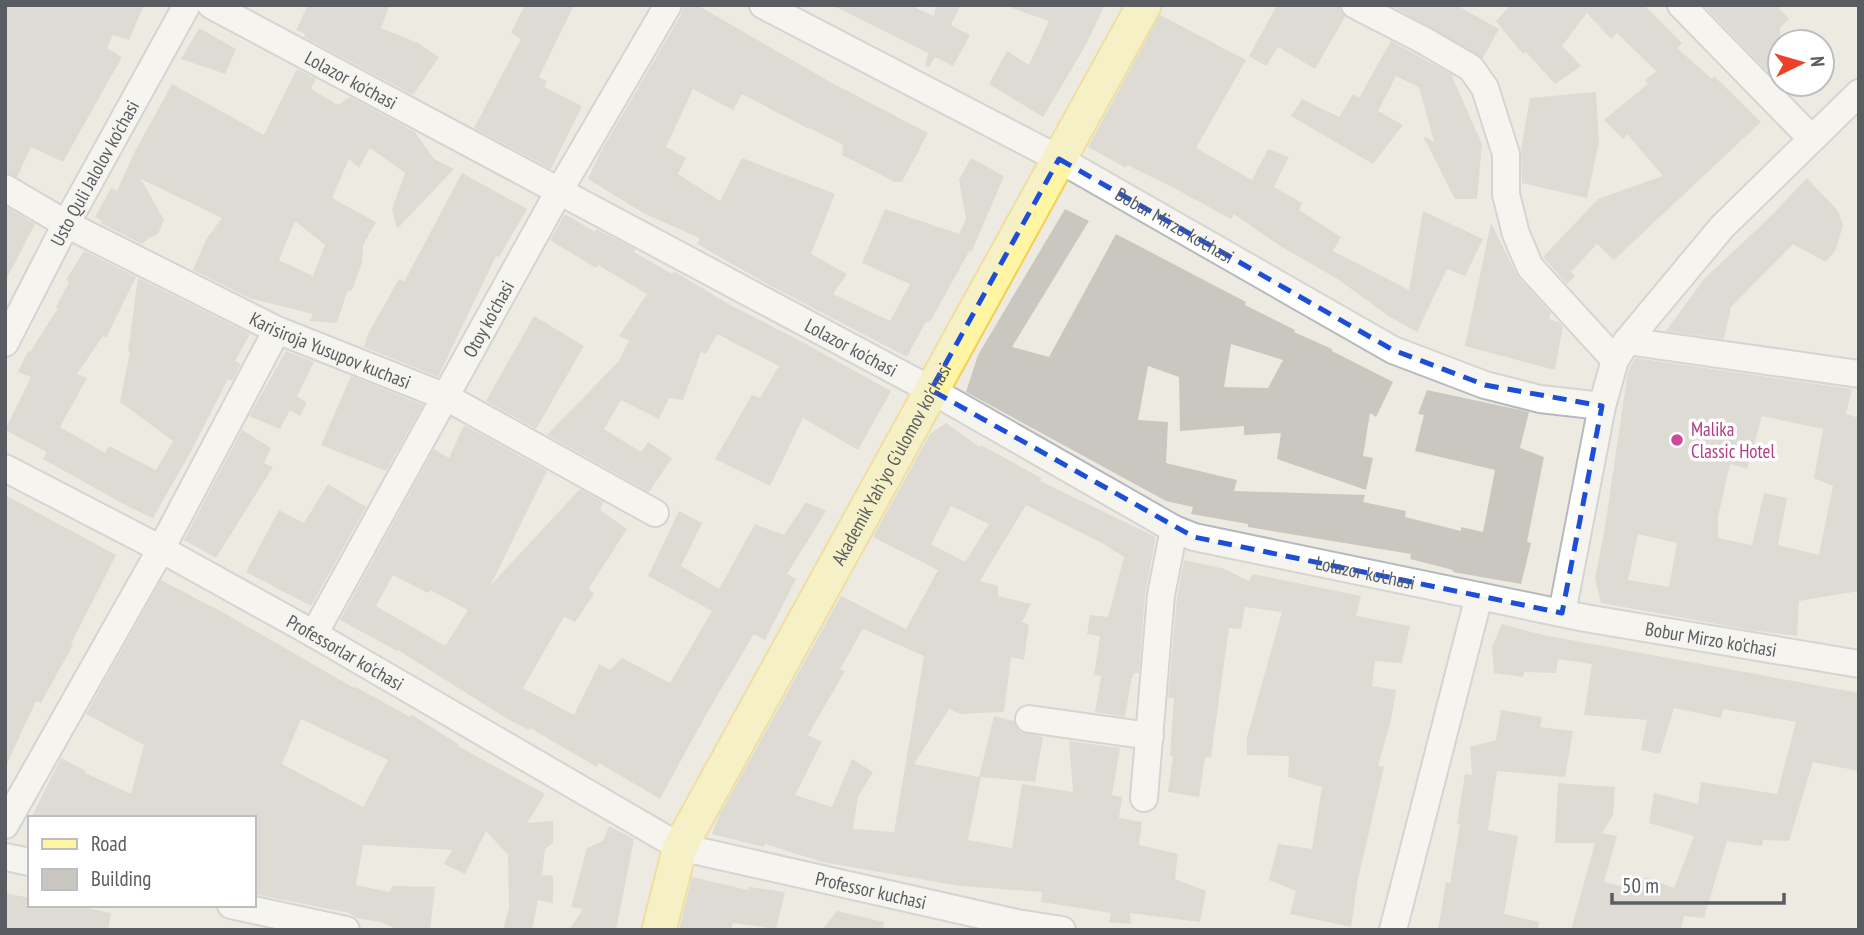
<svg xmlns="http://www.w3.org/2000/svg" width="1864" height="935" font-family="'PT Sans Narrow',sans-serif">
	<rect width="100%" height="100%" fill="#edebe1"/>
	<!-- building -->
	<path fill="#cac7c0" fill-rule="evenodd" d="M5 5H144L129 40 113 35 107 48 122 57 63 162 31 147 17 177 5 172Z
		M308 5H390L381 28 418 43 439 57 413 95 304 37 305 34 296 30Z
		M525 5H574L539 77 547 81 544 87 582 106 551 169 474 128 521 39 511 33Z
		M684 5H697L832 83 928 133 902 182H895L842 155 843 145 810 128 809 129 742 94 733 110 693 89 666 147 686 158 678 174 720 201 742 158 835 194 811 254 847 274 833 294 890 321 910 284 862 263 885 209 959 234 966 219 959 180 971 158 1004 176 971 253 970 250 931 320 925 323 907 357 771 286 697 244 700 238 645 214 588 179 600 153 682 13Z
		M832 5H909L934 16 936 5H961L951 25 970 35 953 66 935 57 929 67 925 66 928 53Z
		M1013 5H1105L1084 48 1043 117 989 84 1007 51 1029 65 1049 21 1012 8Z
		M1277 5H1339L1345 17 1315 69 1278 47 1266 66 1249 56Z
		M1390 5H1456L1499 29 1483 58Z
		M1511 5H1644L1682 43 1677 48 1712 79 1714 76 1761 122 1614 260 1597 244 1571 272 1575 276 1567 284 1543 257 1598 199 1663 176 1627 134 1623 139 1604 120 1648 84 1645 80 1656 71 1617 33 1611 39 1587 13 1562 46 1581 66 1555 84 1526 52 1523 54 1496 21Z
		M1703 5H1776L1789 19 1780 28V84Z
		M1160 15 1246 60 1196 148 1252 180 1268 149 1289 157 1274 187 1302 203 1299 210 1341 237 1333 251 1409 290 1423 211 1483 239 1465 276 1447 269 1417 332 1390 317 1336 278 1280 246 1234 214 1231 219 1174 188 1127 165 1126 168 1088 147Z
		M199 28 236 49 225 74 181 59Z
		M1391 41 1451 74 1482 144 1477 199H1455L1423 136 1434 142 1419 87 1396 76 1378 111 1403 125 1373 164 1291 116 1302 99 1339 117 1353 94 1359 98Z
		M297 69 316 79 311 89 338 105 350 97 415 132 434 159 454 169 397 229 392 209 405 173 370 148 359 168 349 159 332 198 376 222 363 245 362 263 352 290 347 292 337 323 310 321 313 314 249 298 193 270 207 238 222 218 141 179 164 220 158 234 149 238 142 244 100 223 102 221 95 217 111 188 117 191 135 151 172 84 264 135ZM295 221 325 245 313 276 279 260Z
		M1596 92 1599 142 1587 198 1522 183 1521 149 1530 98Z
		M462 173 527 209 499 257 496 256 438 377 364 347 368 334 399 279 404 282Z
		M1807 178 1838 211 1843 225 1836 249 1826 262 1793 244 1731 307 1724 339 1666 331 1704 279 1770 217Z
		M5 206 35 224 5 282Z
		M1065 209 1089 221 1012 347 1049 357 1116 234 1246 302 1245 305 1295 330 1294 332 1332 349V351L1393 382 1376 417 1370 413 1363 456 1373 458 1366 490 1277 459 1281 433 1244 435V426L1180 431 1179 377 1148 366 1138 420 1168 422 1166 463 1237 480 1234 491 1365 495 1363 502 1406 511 1405 517 1461 531V527L1483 532 1495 470 1415 451 1424 415 1418 414 1427 390 1529 412 1520 448 1544 457 1527 542 1531 543 1521 584 1453 572V570L1410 559 1411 554 1248 527V524L1191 514 1193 507 1166 501 966 392 978 355ZM1231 344 1283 360 1268 388 1224 387Z
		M565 214 595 232 596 229 635 249 634 252 672 274 674 271 730 305 795 338 891 391 858 450 803 418 770 486 715 459 752 395 760 398 779 366 717 334 706 354 701 352 683 400 669 398 659 419 621 400 604 429 641 452 648 442 672 458 649 492 547 435 618 362 629 341 619 336 647 294 598 265 596 268 550 240Z
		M1491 223 1518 277 1551 313 1549 319 1559 322 1563 326 1555 370 1465 346Z
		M84 251 136 277 106 338 103 336 77 374 87 378 60 427 105 453 109 446 156 470 173 441 120 402 130 352 128 351 138 278 250 334 235 361 241 364 232 381 228 379 189 455 153 518 129 507 43 459 47 452 5 430 31 377 18 372 28 351 30 352 58 308 56 307 69 282 66 280Z
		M534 316 584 346 536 429 486 401Z
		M286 351 314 362 297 396 307 403 300 416 290 410 280 429 249 416Z
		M1635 358 1852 389 1846 414 1859 418V591L1799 601 1797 636 1750 630 1601 603 1595 579 1605 527 1628 371ZM1762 416 1823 429 1814 478 1833 486 1819 555 1778 545 1787 498 1764 493 1752 545 1718 538V517L1730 464 1747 469ZM1638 534 1677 543 1669 587 1628 580Z
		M351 376 423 405 386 471 321 445Z
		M946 423 980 447 981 445 1041 478 1040 481 1152 535 1155 536V542L1145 594 1139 673H1134L1131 681 1125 717 1095 712 1101 676 1094 675 1100 636 1087 634 1090 615 1108 617 1124 557 1102 543 1026 505 980 581 998 586V596L1031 604 1022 622 1029 625 1024 660 1011 657 1004 712 960 714 949 709 914 764 979 777 994 716 1014 721 1020 732 1043 737 1035 782 981 777 968 840 1012 848 1022 784 1073 792 1069 741 1120 748 1112 795 1122 797 1119 818 1142 822 1139 845 1178 854 1175 879 1206 891 1200 922 1130 913 1131 924 1109 922 1111 913 1041 902 1042 892 960 886 822 862 765 844 764 847 712 834 720 814 841 596 906 629 938 570 873 537 930 434ZM951 506 989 524 965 562 931 544ZM863 629 924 656 894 832 853 829 858 797 873 772 852 759 832 807 795 795 822 742 808 735 845 671 840 669Z
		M464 425 547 471 490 586 580 489 603 502 600 510 627 529 589 588 594 594 575 622 564 617 523 688 574 715 599 664 610 670 622 658 670 683 712 611 648 576 679 511 702 523 681 566 719 589 755 524 784 535 806 502 826 511 787 574 796 579 765 640 754 634 707 713 660 799 599 763 597 767 530 728 529 730 509 720 398 650 397 651 340 620 434 449 449 458ZM393 575 428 593 430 590 468 610 445 646 376 606Z
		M242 430 271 448 264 463 273 467 216 558 184 540Z
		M328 484 366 507 311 606 246 572 279 510 304 523Z
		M5 495 116 555 71 644 73 645 41 703 36 701 5 768Z
		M1184 560 1225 569 1249 581 1253 574 1361 596 1356 616 1410 626 1402 663 1375 661 1372 686 1396 690 1391 720 1378 766 1384 767 1358 879 1351 927 1290 914 1296 891 1269 880 1278 844 1312 849 1322 787 1288 777 1289 756 1247 755V737L1282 612 1245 607 1241 629 1229 628 1211 757H1205L1199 797 1168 792 1173 756 1170 755 1174 698H1168L1177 597Z
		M161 580 212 607V606L354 688V686L410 717 412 715 458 744V746L545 794 527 823 553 821V843L545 849 542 875 553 876V903L538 900 532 930H503L509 908 508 855 486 831 465 874 444 864 452 850 363 845 356 885 389 892 393 886 435 887 430 930H399L380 922 356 918 349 913 254 894V818H31L61 758 86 771 85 773 131 794 144 745 86 714ZM301 719 388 760 363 807 282 764Z
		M1502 624 1543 635 1859 693V771L1813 762 1789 841 1763 840 1762 846 1727 841 1704 918 1684 916 1681 930H1571L1595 843H1555L1558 783 1615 787 1613 815 1602 833 1617 836 1604 882 1639 890 1645 877 1674 888 1694 836 1649 823 1654 793 1698 804 1701 782 1777 794 1796 722 1723 709 1721 718 1674 708 1660 754 1641 750 1647 720 1584 715 1592 664 1558 659 1556 673 1524 672 1523 677 1494 673 1492 647Z
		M1501 710 1542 717 1540 727 1573 731 1565 777 1497 771 1488 830 1518 836 1504 914 1539 922 1538 930H1438L1446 882 1450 883 1460 824H1457L1465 774 1472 775 1470 747 1496 740Z
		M609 826 634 839 616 930H569L583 909 571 907 587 848 603 841Z
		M692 877 748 890 749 887 785 892 776 929 733 923 731 930H679Z
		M5 893 30 898V905H73L111 913 108 930H5Z
		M837 911 884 922 883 930H822Z"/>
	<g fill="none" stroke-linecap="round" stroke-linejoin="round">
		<!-- minor casing -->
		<g stroke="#b6b9be" stroke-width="30">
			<g id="minor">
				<path id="s1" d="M211 5 931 390 1174 529 1194 537 1585 618 1859 664"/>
				<path id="s2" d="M763 5 1059 159 1393 350 1485 385 1540 399 1602 406"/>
				<path d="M1355 5 1423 40 1471 68 1485 88 1506 154V194L1516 234 1530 267 1615 360"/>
				<path d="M1681 5 1811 138"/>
				<path id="s3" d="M5 188 66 224 277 330 446 397 655 513"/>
				<path d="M1627 341 1859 374"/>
				<path id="s4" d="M5 343 66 224 187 5"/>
				<path id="s5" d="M5 468 161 549 314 634 680 847 1017 923 1062 930"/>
				<path d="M1562 613 1602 406 1615 360 1627 341 1722 227 1859 93"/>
				<path id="s6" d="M314 634 558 193 668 5"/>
				<path d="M1029 719 1150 736"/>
				<path d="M1144 798 1161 595 1174 529"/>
				<path d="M5 825 161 549 277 330"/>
				<path d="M5 857 30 862"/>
				<path d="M231 905 346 930"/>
				<path d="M1393 930 1479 596"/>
			</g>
		</g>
		<!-- major casing -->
		<g stroke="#f4cf52" stroke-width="37">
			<g id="major">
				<path id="s7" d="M659 930 680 847 1144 5"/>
			</g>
		</g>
		<!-- minor -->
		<use href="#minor" stroke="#fff" stroke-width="26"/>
		<!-- major -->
		<use href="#major" stroke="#fff5a3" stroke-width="33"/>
	</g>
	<!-- marked area -->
	<path d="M0 0H1864V935H0ZM1059 159 1393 350 1485 385 1602 406 1562 613 1194 537 931 390Z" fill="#edebe1" fill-opacity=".55" fill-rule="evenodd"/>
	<path fill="none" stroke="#1d4ed8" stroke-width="5" stroke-dasharray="14 9" stroke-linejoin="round" d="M1059 159 1393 350 1485 385 1602 406 1562 613 1194 537 931 390Z"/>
	<!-- markers -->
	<circle fill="#d1479c" stroke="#fff" stroke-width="2.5" cx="1677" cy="440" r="7"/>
	<g text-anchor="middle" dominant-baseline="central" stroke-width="7" stroke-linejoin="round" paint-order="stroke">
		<!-- street labels -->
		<g font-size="19" fill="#595d62" stroke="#fff">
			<text stroke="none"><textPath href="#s1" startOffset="159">Lolazor ko'chasi</textPath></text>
			<text stroke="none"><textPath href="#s4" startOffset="192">Usto Quli Jalolov ko'chasi</textPath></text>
			<text stroke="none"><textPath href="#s2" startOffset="467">Bobur Mirzo ko'chasi</textPath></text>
			<text stroke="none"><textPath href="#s6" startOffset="360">Otoy ko'chasi</textPath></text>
			<text stroke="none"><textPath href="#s1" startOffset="726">Lolazor ko'chasi</textPath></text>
			<text stroke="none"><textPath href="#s3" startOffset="364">Karisiroja Yusupov kuchasi</textPath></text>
			<text stroke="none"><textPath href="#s7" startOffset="523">Akademik Yah'yo G'ulomov ko'chasi</textPath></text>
			<text stroke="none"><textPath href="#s1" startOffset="1293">Lolazor ko'chasi</textPath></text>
			<text stroke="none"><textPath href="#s1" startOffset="1645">Bobur Mirzo ko'chasi</textPath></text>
			<text stroke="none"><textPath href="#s5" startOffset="387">Professorlar ko'chasi</textPath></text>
			<text stroke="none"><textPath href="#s5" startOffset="970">Professor kuchasi</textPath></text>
		</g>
		<!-- hotel labels -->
		<g font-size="19" fill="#b23c85" stroke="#fff" text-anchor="start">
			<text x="1691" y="429">Malika<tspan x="1691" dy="22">Classic Hotel</tspan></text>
		</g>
	</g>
	<!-- border -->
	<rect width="1864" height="935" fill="none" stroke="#595d62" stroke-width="14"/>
	<!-- legend -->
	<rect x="28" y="816" width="228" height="91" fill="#ffffff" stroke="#bdbec0" stroke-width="2"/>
	<rect x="42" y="839" width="35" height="10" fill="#fff5a3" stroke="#bdbec0" stroke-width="2"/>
	<text x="91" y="851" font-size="21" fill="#595d62">Road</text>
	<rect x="42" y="869" width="35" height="21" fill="#cac7c0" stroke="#bdbec0" stroke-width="2"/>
	<text x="91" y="886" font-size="21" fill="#595d62">Building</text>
	<!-- north arrow -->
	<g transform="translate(1801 63) rotate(85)"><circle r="33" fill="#ffffff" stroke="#bdbec0" stroke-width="2"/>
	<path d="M0-5L12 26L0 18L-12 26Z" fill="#ed4027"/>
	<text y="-10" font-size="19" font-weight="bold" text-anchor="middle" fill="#595d62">N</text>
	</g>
	<!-- scale -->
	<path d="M1612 893v10h172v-10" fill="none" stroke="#595d62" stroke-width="3.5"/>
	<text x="1622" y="893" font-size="21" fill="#595d62" stroke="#ffffff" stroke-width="5" paint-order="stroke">50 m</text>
</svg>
